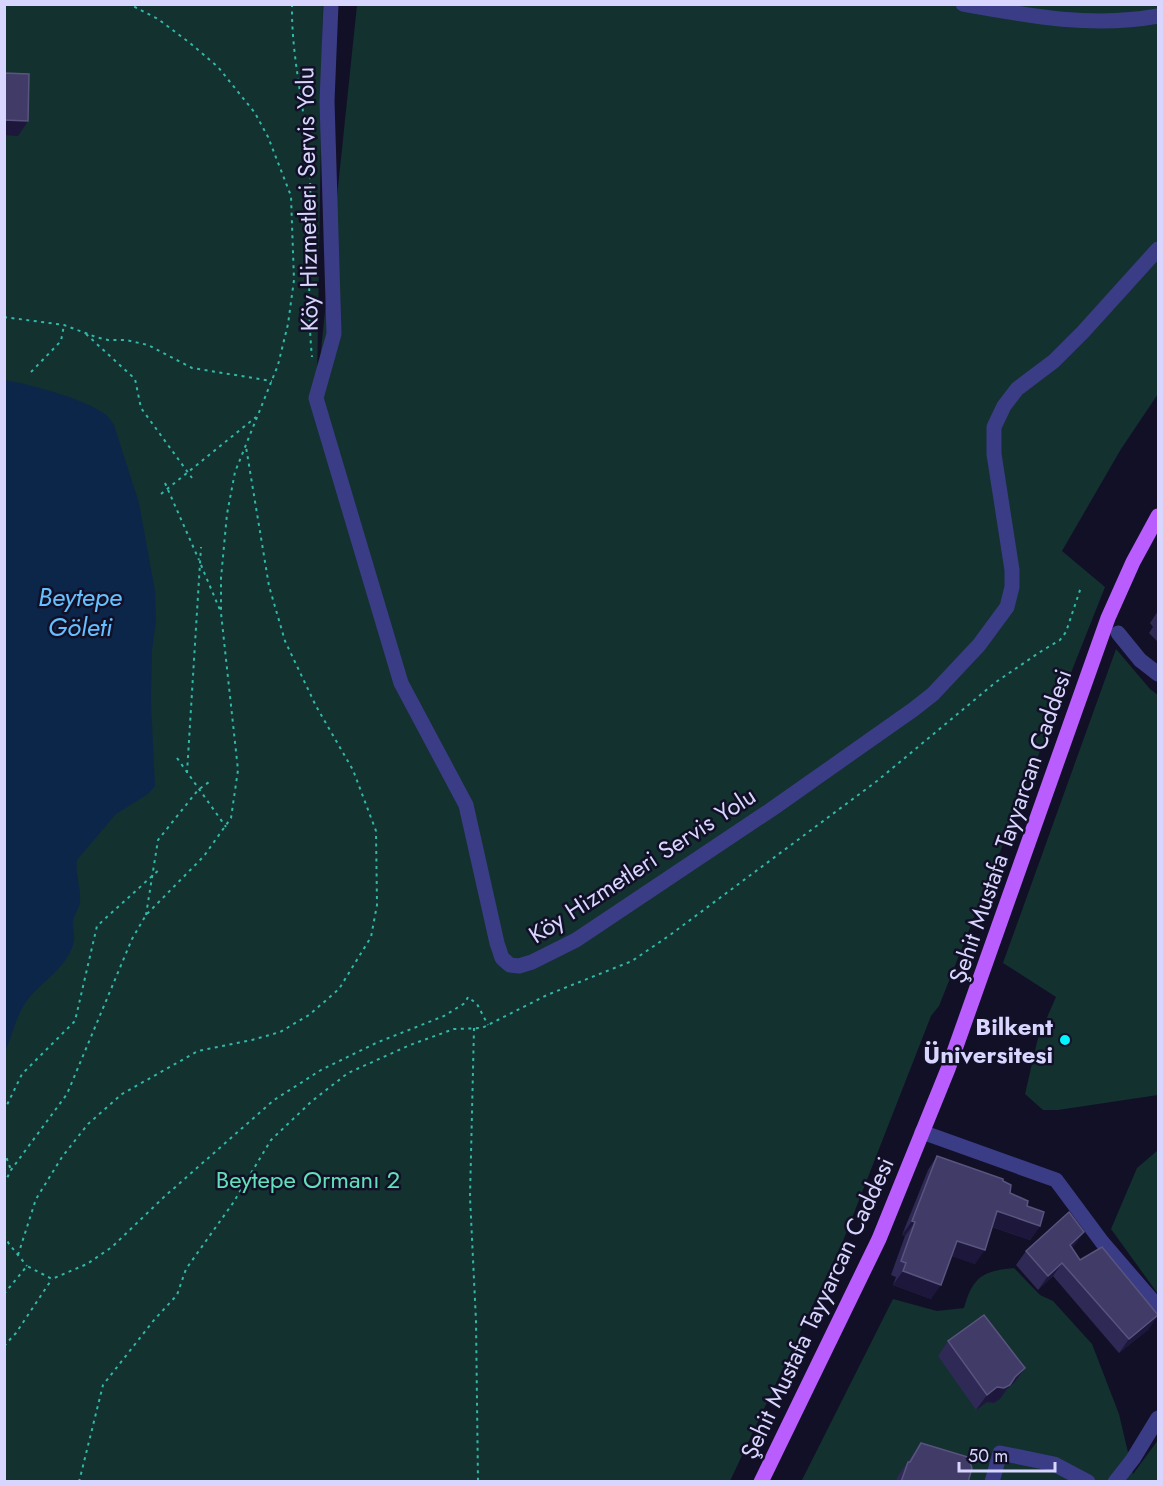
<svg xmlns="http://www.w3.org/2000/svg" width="1163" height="1486" font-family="Jost,sans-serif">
	<rect width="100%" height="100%" fill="#121027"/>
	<!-- green -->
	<path fill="#13312f" d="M5 5H323L317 388 357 5H1158V394L1121 449 1062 551 1105 587 939 1006 931 1016 843 1241 730 1481 5 1482Z
		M1116 649 1150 689 1158 695V1095L1058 1110H1043L1025 1094 1038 1038 1056 997 1003 963Z
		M1158 1150V1294L1111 1229 1137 1168Z
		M1014 1268 1040 1295 1053 1301 1092 1344 1119 1414 1133 1474 1158 1440V1481L801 1482 893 1299 937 1311 964 1308C973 1277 982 1271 1014 1268Z"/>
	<!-- water -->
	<path fill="#0c264a" d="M5 380C32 385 82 398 105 414 109 417 111 421 114 425L139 503 155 591 156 620 152 650 151 702 155 786 148 794 116 814 77 860C75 875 81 887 80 901 80 909 73 915 73 923 73 931 76 937 73 945 65 969 44 980 29 998 16 1014 13 1034 5 1052Z"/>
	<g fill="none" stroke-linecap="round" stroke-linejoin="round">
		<!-- path -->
		<path stroke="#30b9a9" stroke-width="2" stroke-dasharray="3 4.5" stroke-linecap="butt" d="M292 4C291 63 308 119 310 178 312 238 306 297 312 357
			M4 317 64 325 96 337 108 340H126L148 345 192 368 272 381
			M86 334 135 379 141 408 192 478
			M31 372 61 341 64 325
			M165 483 199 560
			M161 494 256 417
			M201 565 220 610
			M177 758 226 827
			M187 773 201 547
			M146 915 158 840 198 790 209 782
			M474 1028 470 1197 476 1321 478 1482
			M4 1111 22 1074 75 1021 97 926 161 868
			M4 1151 11 1170
			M4 1184 11 1170 67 1094 132 939 146 915 204 856 231 818 238 770 221 613V578L227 514 235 472 278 365 288 324 294 280 291 196 268 137 255 113 218 67 190 43 158 19 129 4
			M4 1235 9 1244 27 1266
			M18 1255 36 1199 62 1157 88 1124 122 1094 198 1051 252 1040 280 1032 309 1015 339 989 371 937 377 905 376 831 353 770 316 706 285 641 269 586 246 447
			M4 1294 27 1266 52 1279 87 1264 112 1247 164 1197 274 1100 321 1070 376 1043 444 1016 465 1003 468 997 477 1004 488 1025
			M4 1346 16 1333 52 1279
			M79 1482 103 1385 154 1320 177 1295 186 1269 233 1203 271 1140 312 1101 348 1073 410 1045 454 1029 482 1028 547 995 632 961 670 935 877 781 996 682 1040 652 1060 640 1066 632 1081 587"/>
		<!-- minor -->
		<path stroke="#3b3c86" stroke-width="15" d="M331 4 327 101 334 334 316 398 401 683 466 805 497 943 502 958 510 965 519 966 532 962 576 940 772 809 914 709 933 694 979 645 1007 607 1012 587V570L994 454V427L1004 406 1017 389 1054 361 1083 332 1158 249
			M963 4C1029 16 1092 28 1158 16
			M1118 633 1140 660 1158 674
			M922 1132 1056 1180 1102 1242 1158 1307
			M992 1482 1000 1453 1054 1464 1088 1482
			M1115 1482 1133 1459 1158 1418"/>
		<!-- major -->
		<path stroke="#b95dff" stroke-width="15" d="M761 1482 879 1239 948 1069 1108 618 1133 562 1158 516"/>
	</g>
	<!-- wall -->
	<path fill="#2f2955" d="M1158 611V642L1149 633 1153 627 1150 623Z
		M937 1156 1003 1181 1010 1193 1027 1206 1040 1226 1030 1240 992 1227 975 1264 952 1256 931 1299 893 1285 896 1277 891 1275 905 1236 902 1235 928 1170Z
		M1084 1232 1072 1248 1080 1260 1149 1329 1119 1353 1053 1276 1038 1290 1016 1265 1026 1251Z
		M948 1341 1025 1368 1014 1383 1007 1389 1000 1399 994 1403 987 1402 976 1410 938 1356Z
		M921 1443 968 1482H896L897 1477Z"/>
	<!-- shaded-wall -->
	<path fill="#1c173b" d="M4 120 28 121 18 136 4 135Z
		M997 1211 1040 1226 1030 1240 987 1225Z
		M912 1221 915 1222 905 1236 902 1235Z
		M1084 1232 1075 1245 1060 1259 1070 1245Z
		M957 1241 985 1250 975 1264 947 1255Z
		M1062 1263 1053 1276 1038 1290 1048 1276Z
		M903 1271 941 1285 931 1299 893 1285Z
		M1158 1316 1149 1329 1119 1353 1129 1339Z
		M1025 1368 1014 1383 1007 1389 1000 1399 994 1403 987 1402 976 1410 987 1395Z"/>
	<!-- building -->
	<path fill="#413c67" stroke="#59547f" stroke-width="1.5" d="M4 73 29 74 28 121 4 120Z
		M937 1156 1003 1179V1181L1011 1185 1010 1193 1028 1201 1027 1206 1044 1212 1040 1226 997 1211 985 1250 957 1241 941 1285 903 1271 906 1263 901 1261 915 1222 912 1221Z
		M1069 1212 1084 1232 1070 1245 1080 1260 1102 1247 1158 1315 1129 1339 1062 1263 1048 1276 1026 1251Z
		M984 1315 1025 1368 1015 1377 1010 1385 1004 1388 997 1387 987 1395 948 1341Z
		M921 1443 968 1457 972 1468 968 1482H901L908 1462H910Z"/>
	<!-- markers -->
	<circle fill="#02f4ff" stroke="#121027" stroke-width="2" cx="1065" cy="1040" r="6"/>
	<g text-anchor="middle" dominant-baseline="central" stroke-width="5" stroke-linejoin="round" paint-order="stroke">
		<!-- street labels -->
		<g font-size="24" fill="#d8d6ff" stroke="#121027">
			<text transform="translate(307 199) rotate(-91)">Köy Hizmetleri Servis Yolu</text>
			<text transform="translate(1010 826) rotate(-71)">Şehit Mustafa Tayyarcan Caddesi</text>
			<text transform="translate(642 865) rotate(-33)">Köy Hizmetleri Servis Yolu</text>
			<text transform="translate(817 1308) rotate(-65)">Şehit Mustafa Tayyarcan Caddesi</text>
		</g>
		<!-- poi labels -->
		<g font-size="24" font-weight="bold" fill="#d8d6ff" stroke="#121027" text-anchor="end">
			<text x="1053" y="1026">Bilkent<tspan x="1053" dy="28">Üniversitesi</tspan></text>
		</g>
		<!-- park labels -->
		<g font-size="24" fill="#61e0b9" stroke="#121027">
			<text x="308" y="1179">Beytepe Ormanı 2</text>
		</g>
		<!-- water labels -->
		<g font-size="26" font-style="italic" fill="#64c0ff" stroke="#121027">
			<text x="80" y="597">Beytepe<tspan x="80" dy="30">Göleti</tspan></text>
		</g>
	</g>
	<!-- border -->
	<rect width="1163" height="1486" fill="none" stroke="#d8d6ff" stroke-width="12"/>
	<!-- scale -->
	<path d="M959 1462v9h96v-9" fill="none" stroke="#d8d6ff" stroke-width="3"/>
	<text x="968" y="1462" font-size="18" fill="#d8d6ff" stroke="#121027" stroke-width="4.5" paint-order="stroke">50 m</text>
</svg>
